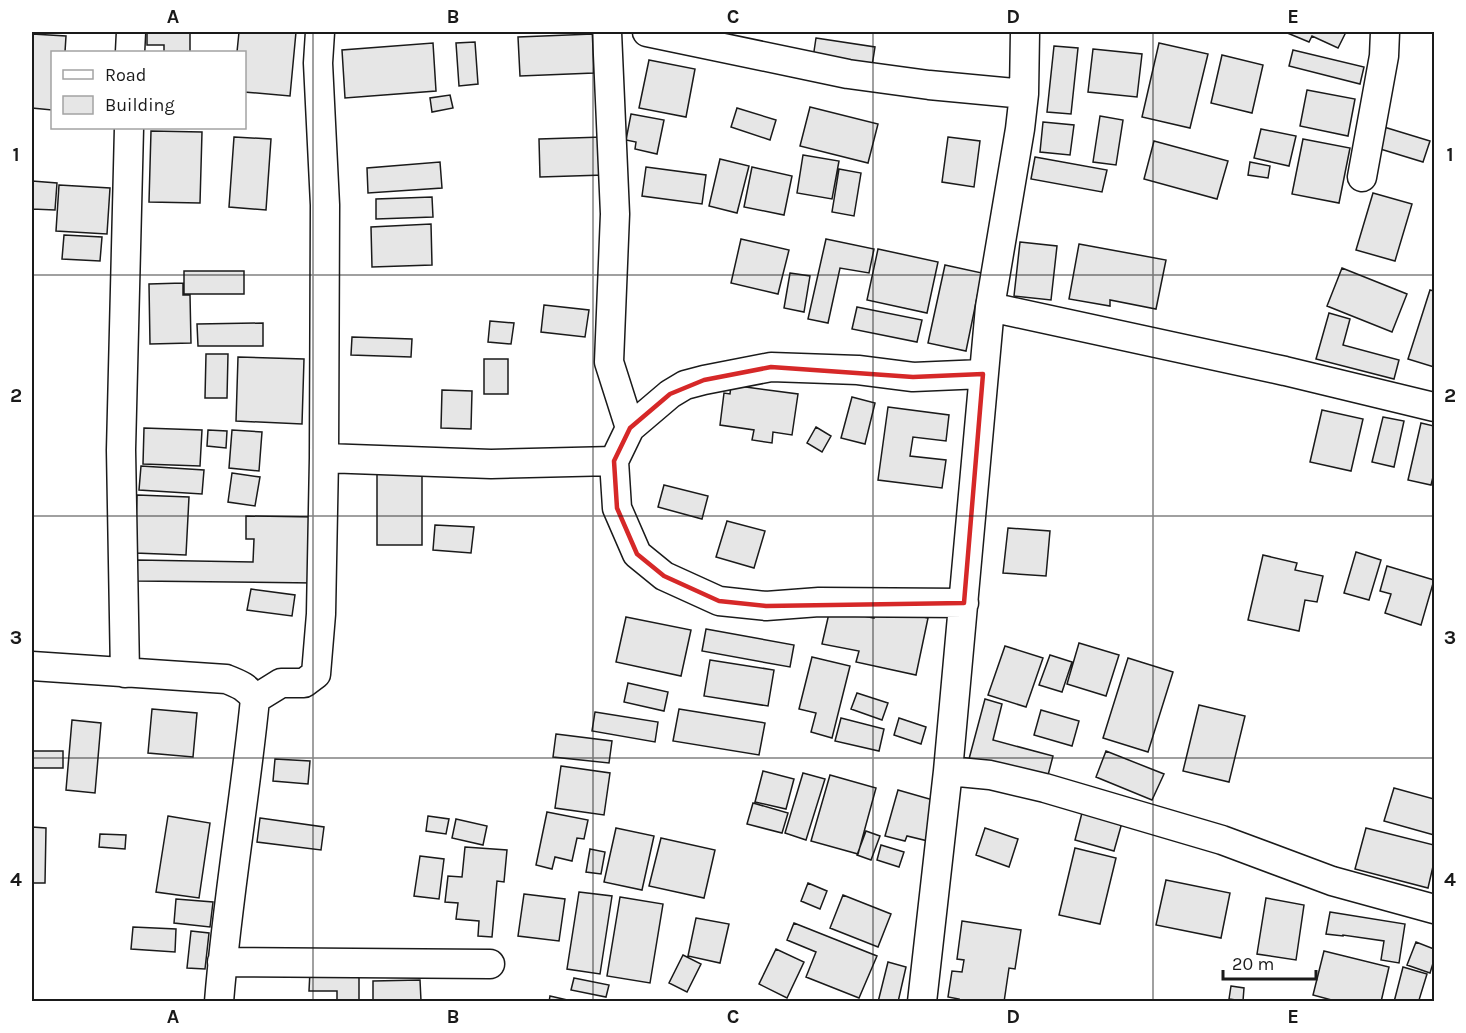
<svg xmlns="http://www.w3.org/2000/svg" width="1466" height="1033" font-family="Karla,sans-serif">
	<rect width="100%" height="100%" fill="#fff"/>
	<!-- building -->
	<path fill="#e6e6e6" stroke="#1a1a1a" stroke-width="1.5" d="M147 32H190V52H164V45H147Z
		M239 32H296L290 96 244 92V52H237Z
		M1285 32H1346L1338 48 1312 36 1309 42Z
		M32 34 66 36 65 52H52V110L32 108Z
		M593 34 594 73 520 76 518 37Z
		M816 38 875 47 872 66 813 58Z
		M475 42 478 84 459 86 456 43Z
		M433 43 436 91 345 98 342 50Z
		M1159 43 1208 54 1190 128 1142 117Z
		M1054 46 1078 48 1071 114 1047 112Z
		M1093 49 1142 54 1137 97 1088 92Z
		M1293 50 1364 67 1360 84 1289 66Z
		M1222 55 1263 65 1252 113 1211 103Z
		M649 60 695 69 686 117 639 108Z
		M1307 90 1355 99 1348 136 1300 126Z
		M450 95 453 108 432 112 430 98Z
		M810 107 878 124 868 163 800 146Z
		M737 108 776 120 770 140 731 127Z
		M631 114 664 120 657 154 635 149 636 142 626 140Z
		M1100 116 1123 120 1116 165 1093 162Z
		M1043 122 1074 125 1070 155 1040 152Z
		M1384 127 1430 141 1423 162 1377 148Z
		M1261 129 1296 136 1289 166 1254 158Z
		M151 131 202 132 200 203 149 202Z
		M234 137 271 139 266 210 229 207Z
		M603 137 604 175 540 177 539 139Z
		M948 137 980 141 974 187 942 182Z
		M1303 139 1350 148 1339 203 1292 194Z
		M1154 141 1228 161 1217 199 1144 179Z
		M803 155 839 161 832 199 797 193Z
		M1035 157 1107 170 1102 192 1031 179Z
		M720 159 749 166 737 213 709 206Z
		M440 162 442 188 368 193 367 168Z
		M1250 162 1270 166 1268 178 1248 175Z
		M646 167 706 175 702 204 642 196Z
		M752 167 792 176 784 215 744 207Z
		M839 169 861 173 854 216 832 212Z
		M32 181 57 183 55 210 32 209V215Z
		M59 185 110 188 107 234 56 231Z
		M1373 193 1412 204 1395 261 1356 250Z
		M432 197 433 217 376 219V199Z
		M431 224 432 265 372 267 371 227Z
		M64 235 102 237 100 261 62 259Z
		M741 239 789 250 778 294 731 283Z
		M826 239 874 249 869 273 840 268 828 323 808 319Z
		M1020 242 1057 246 1051 300 1014 296Z
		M1079 244 1166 260 1156 309 1110 300V306L1069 299Z
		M878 249 938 262 927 313 867 300Z
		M945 265 982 273 966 351 928 343Z
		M1342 268 1407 294 1392 332 1327 306Z
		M184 271H244V294H184Z
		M790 273 810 276 804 312 784 308Z
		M183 283V295H190L191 343 150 344 149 284Z
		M1430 290 1434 291V367L1408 359Z
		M544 305 589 310 585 337 541 332Z
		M857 307 922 320 917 342 852 329Z
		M1329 313 1350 319 1343 345 1399 360 1394 379 1316 359Z
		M490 321 514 323 511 344 488 342Z
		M263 323V346H198L197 324Z
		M352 337 412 339 411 357 351 355Z
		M206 354H228L227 398H205Z
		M238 357 304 359 302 424 236 421Z
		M484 359H508V394H484Z
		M731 385 798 394 792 435 773 432 772 443 752 440 754 430 720 425 724 393 730 394Z
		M442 390 472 391 471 429 441 428Z
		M852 397 875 403 865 444 841 438Z
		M888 407 949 415 946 441 913 437 910 456 946 460 942 488 878 480Z
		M1322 410 1363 419 1351 471 1310 462Z
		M1383 417 1404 421 1394 467 1372 462Z
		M1421 423 1434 426V473L1431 485 1408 480Z
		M816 427 831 436 822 452 807 443Z
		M144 428 202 430 200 466 143 464Z
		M208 430 227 431 226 448 207 446Z
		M232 430 262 432 259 471 229 468Z
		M141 466 204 470 202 494 139 490Z
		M377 468H422V545H377Z
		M232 473 260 477 255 506 228 502Z
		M664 485 708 496 702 519 658 507Z
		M137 495 189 497 186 555 135 553Z
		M246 516 316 517 315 583 137 581V560L253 562 254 539H246Z
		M727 521 765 531 754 568 716 557Z
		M435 525 474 527 471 553 433 550Z
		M1008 528 1050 531 1046 576 1003 573Z
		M1356 552 1381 560 1369 600 1344 593Z
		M1263 555 1297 563 1295 570 1323 576 1317 602 1305 600 1299 631 1248 620Z
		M1387 566 1434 580 1421 625 1385 613 1391 594 1380 591Z
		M251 589 295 595 292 616 247 610Z
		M876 607 928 618 916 675 856 662 859 651 822 644 830 609 874 618Z
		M626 617 691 630 681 676 616 662Z
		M706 629 794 645 790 667 702 651Z
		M1079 643 1119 655 1106 696 1067 684Z
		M1005 646 1043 658 1026 707 988 695Z
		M1050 655 1072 662 1062 692 1039 685Z
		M812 657 850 666 832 738 811 732 816 713 799 709Z
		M1128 658 1173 672 1148 752 1103 738Z
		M710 660 774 670 768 706 704 696Z
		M628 683 668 692 664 711 624 702Z
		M857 693 888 703 882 720 851 709Z
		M985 699 1002 704 993 740 1053 756 1047 779 969 759Z
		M1199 705 1245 716 1229 782 1183 771Z
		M152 709 197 713 193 757 148 753Z
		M679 709 765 723 759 755 673 741Z
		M1041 710 1079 721 1072 746 1034 735Z
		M595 712 658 722 655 742 592 731Z
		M841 718 884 729 879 751 835 741Z
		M899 718 926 727 921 744 894 735Z
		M72 720 101 723 95 793 66 790Z
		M556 734 612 741 609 763 553 757Z
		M32 751H63V768H32Z
		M1106 751 1164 774 1152 800 1096 777Z
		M275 759 310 761 308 784 273 781Z
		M561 766 610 773 604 815 555 808Z
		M763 771 794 779 786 809 755 802Z
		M803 773 825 779 806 840 785 833Z
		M830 775 876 788 858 854 811 841Z
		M1394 788 1434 799V835L1384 821Z
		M898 790 940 802 928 841 907 836 905 841 885 836Z
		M753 803 788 813 782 833 747 824Z
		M1083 809 1123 819 1114 851 1075 840Z
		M547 812 588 820 584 839 577 838 572 861 555 857 552 869 536 865Z
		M168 816 210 823 199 898 156 892Z
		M428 816 449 819 446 834 426 831Z
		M260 818 324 827 321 850 257 842Z
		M456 819 487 826 483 845 452 838Z
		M32 827 46 828 45 883H32Z
		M616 828 654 836 642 890 604 882Z
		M985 828 1018 839 1009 867 976 855Z
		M1366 828 1434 845V862L1428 888 1355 869Z
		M866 831 880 836 871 860 857 855Z
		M100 834 126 835 125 849 99 847Z
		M661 838 715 850 704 898 649 886Z
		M881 845 904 852 899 867 877 860Z
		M465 847 507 850 504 882 497 881 492 937 478 936 479 921 456 919 458 903 445 902 448 876 462 877Z
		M1075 848 1116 858 1100 924 1059 915Z
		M590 849 605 852 601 874 586 872Z
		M420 856 444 859 439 899 414 896Z
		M1166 880 1230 893 1221 938 1156 925Z
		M808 883 827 891 820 909 801 901Z
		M579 892 612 896 600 974 567 969Z
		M524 894 565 899 559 941 518 936Z
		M843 895 891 914 878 947 830 928Z
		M620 897 663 904 650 983 607 976Z
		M1266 898 1304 905 1296 960 1257 954Z
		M176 899 213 902 210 927 174 923Z
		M1330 912 1405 924 1399 963 1381 960 1384 941 1343 935V936L1326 934Z
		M696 918 729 924 720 963 688 956Z
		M962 921 1021 930 1015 969 1009 968 1004 1002H958L959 999 948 997 952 971 962 972 964 960 957 959Z
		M794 923 877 956 859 998 806 977 816 952 787 940Z
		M133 927 176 929 175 952 131 949Z
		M191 931 209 933 205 969 187 968Z
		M1416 942 1434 949V960L1430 973 1407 965Z
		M776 949 804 962 787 998 759 984Z
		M1324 951 1389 967 1381 1002H1339L1313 995Z
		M683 955 701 964 687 992 669 983Z
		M888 962 906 967 898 1002H878Z
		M1403 967 1427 974 1419 1000 1424 1002H1394Z
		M359 970V1002H337V991H309L310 971Z
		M574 978 609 985 606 997 571 990Z
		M420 980 421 1001 373 1002V981Z
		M1231 986 1244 988 1243 1001 1229 999Z
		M550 996 576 1002H549Z"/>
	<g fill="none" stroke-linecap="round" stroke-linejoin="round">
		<!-- minor casing -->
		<g stroke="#1a1a1a" stroke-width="31">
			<path id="minor" d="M607 32 615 214 609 362 630 428 614 461 617 508 637 554 664 576 719 601 766 606 819 602 964 603
				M647 32 848 74 929 85 1024 94
				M130 52 131 32
				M1362 177 1384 56 1385 32
				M990 307 1285 371 1434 407
				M630 428 670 394 685 385 704 380 771 367 858 370 913 377 983 374
				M324 458 491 464 614 461
				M32 666 226 679C239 684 247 687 255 699 245 800 227 900 219 1002
				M125 673 121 450 129 128
				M255 699 281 683H304L316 674 321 614 324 458 325 205 318 63 320 32
				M948 771 990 775 1045 788 1222 840 1332 881 1434 909
				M222 962 490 964
				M922 1002 948 771 990 307 1020 129 1024 94 1025 32"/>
		</g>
		<!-- minor -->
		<use href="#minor" stroke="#fff" stroke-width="28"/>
	</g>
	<!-- marked area -->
	<path fill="none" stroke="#d62828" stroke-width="4.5" stroke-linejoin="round" d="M771 367 913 377 983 374 964 603 766 606 719 601 664 576 637 554 617 508 614 461 630 428 670 394 704 380Z"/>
	<!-- grid -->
	<path fill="none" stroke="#1a1a1a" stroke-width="1.5" stroke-opacity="0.55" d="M313 32V1002M593 32V1002M873 32V1002M1153 32V1002M32 275H1434M32 516H1434M32 758H1434"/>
	<!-- border -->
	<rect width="1466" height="1033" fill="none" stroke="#ffffff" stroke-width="66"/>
	<!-- legend -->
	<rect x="51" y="51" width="195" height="78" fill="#ffffff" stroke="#a3a3a3" stroke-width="1.5"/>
	<rect x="63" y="70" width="30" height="9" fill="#ffffff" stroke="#a3a3a3" stroke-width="1.5"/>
	<text x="105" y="81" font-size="18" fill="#1a1a1a">Road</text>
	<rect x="63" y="96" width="30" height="18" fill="#e6e6e6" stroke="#a3a3a3" stroke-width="1.5"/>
	<text x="105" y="111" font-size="18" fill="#1a1a1a">Building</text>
	<!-- scale -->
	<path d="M1223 970v9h93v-9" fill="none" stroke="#1a1a1a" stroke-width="3"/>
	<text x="1232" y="970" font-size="18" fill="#1a1a1a" stroke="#ffffff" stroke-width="4.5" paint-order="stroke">20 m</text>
	<rect x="33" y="33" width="1400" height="967" fill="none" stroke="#1a1a1a" stroke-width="2"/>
	<g font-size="20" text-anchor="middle" font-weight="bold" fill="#1a1a1a">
		<text x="173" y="23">A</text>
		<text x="453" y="23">B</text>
		<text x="733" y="23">C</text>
		<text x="1013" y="23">D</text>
		<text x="1293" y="23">E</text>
		<text x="16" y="161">1</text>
		<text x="1450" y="161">1</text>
		<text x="16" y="402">2</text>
		<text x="1450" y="402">2</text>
		<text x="16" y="644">3</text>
		<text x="1450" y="644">3</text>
		<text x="16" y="886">4</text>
		<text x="1450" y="886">4</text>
		<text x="173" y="1023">A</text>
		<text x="453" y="1023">B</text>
		<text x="733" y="1023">C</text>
		<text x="1013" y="1023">D</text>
		<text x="1293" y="1023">E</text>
	</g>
</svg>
